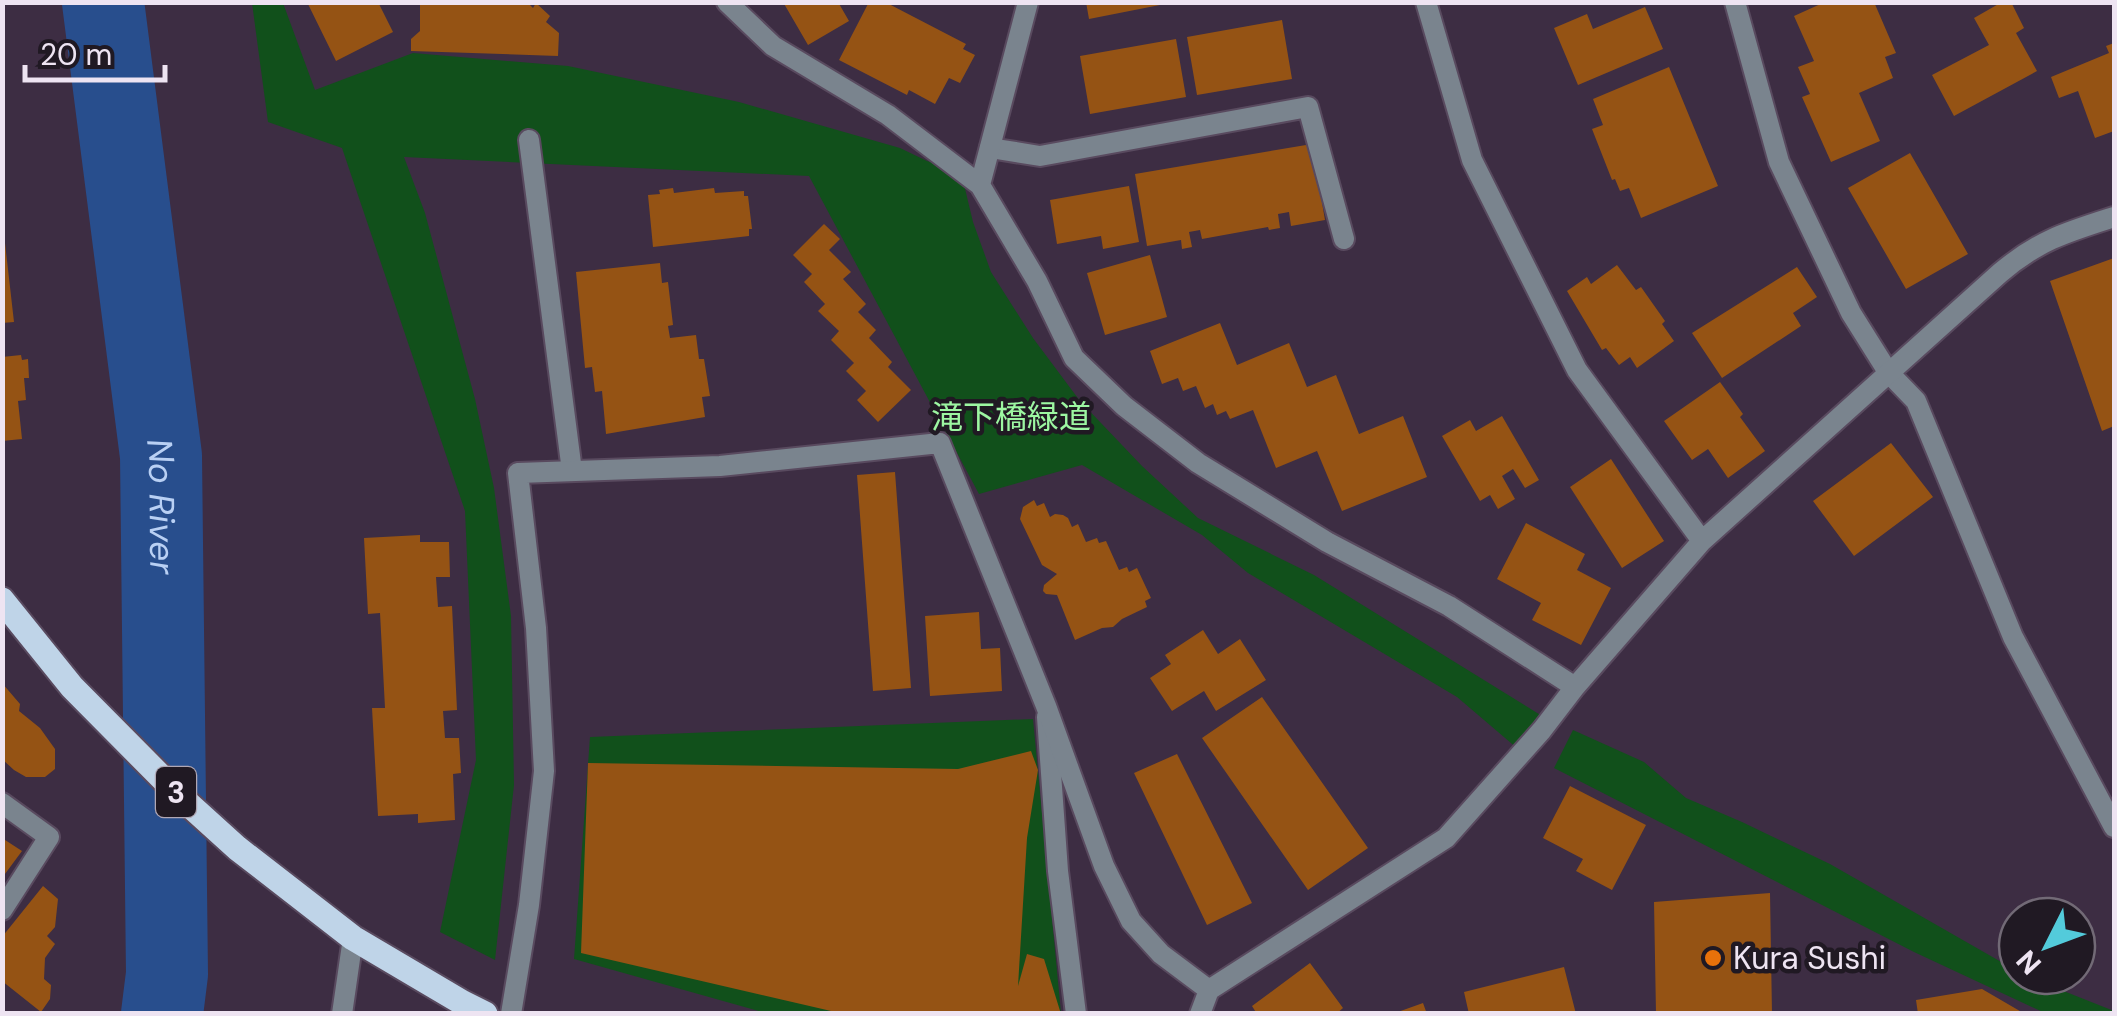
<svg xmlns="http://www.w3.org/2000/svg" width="2117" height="1016" font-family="'DM Sans','Noto Sans JP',sans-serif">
	<rect width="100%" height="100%" fill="#3d2d43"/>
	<!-- green -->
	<path fill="#11501b" d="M252 3H283L315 90 413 53 568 66 739 102 900 148 927 161 961 172 973 222 991 272 1033 338 1080 401 1142 466 1198 518 1314 575 1542 716 1518 749 1457 697 1248 573 1202 535 1082 465 979 494 809 176 404 157 425 213 475 399 494 488 511 616 514 785 495 960 440 932 476 760 465 511 342 148 268 122Z
		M1033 719 1061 1013H766L574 959 590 737Z
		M1573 730 1644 762 1686 798 1742 822 1830 864 2017 971V976H2026L2114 1011V1013H2045L1914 952 1554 768Z"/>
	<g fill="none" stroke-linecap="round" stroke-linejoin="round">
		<!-- river -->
		<path stroke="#284e8d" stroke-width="82" id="s1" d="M103 2 161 456 167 974 162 1014"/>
	</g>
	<!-- building -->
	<path fill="#955314" d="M307 2H378L393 32 336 61Z
		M420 2H527L533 8 536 3 550 16 546 22 559 33 558 56 411 51V39L420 31Z
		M783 2H838L849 21 808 45Z
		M869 2H885L966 44 963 49 975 55 960 83 949 78 935 104 909 90 907 95 839 60Z
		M1086 2H1165V4L1089 19Z
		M1825 2H1874L1896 53 1885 57 1893 78 1859 93 1880 141 1831 162 1802 97 1810 94 1798 67 1814 61 1794 16Z
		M2002 2H2011L2024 28 2016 33 2037 71 1954 116 1932 75 1989 45 1974 18Z
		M1645 7 1663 49 1578 85 1554 28 1587 14 1593 29Z
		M1282 20 1292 79 1197 95 1187 37Z
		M1176 39 1186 97 1090 114 1080 56Z
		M2114 43V131L2095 138 2078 91 2059 98 2051 77 2109 53 2106 46Z
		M1669 67 1718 186 1641 218 1629 188 1620 191 1615 179 1612 180 1592 129 1603 125 1593 99Z
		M1312 144 1325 220 1291 226 1289 212 1278 214 1280 228 1269 230 1268 227 1202 239 1200 230 1189 232 1192 247 1182 249 1181 240 1147 246 1135 174Z
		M1910 153 1968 254 1906 289 1848 188Z
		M1129 186 1139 242 1103 249 1101 236 1057 244 1050 200Z
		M673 188 674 193 714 188 715 193 744 191V196H748L752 229H749V236L653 247 648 195 660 194 659 190Z
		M824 224 840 239 829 250 851 272 843 279 866 304 858 312 876 330 869 338 892 362 888 367 911 390 878 422 857 400 866 391 846 371 854 363 831 340 839 331 818 311 825 304 804 282 812 274 793 255Z
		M2 243H5L14 322 2 323Z
		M1150 255 1167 317 1105 335 1087 273Z
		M2114 258V426L2102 431 2050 281Z
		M660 263 662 283 668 282 673 325 668 326 670 338 696 335 699 359H704L710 396 702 397 705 417 606 434 602 391 595 392 592 367 585 368 576 272Z
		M1617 265 1636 290 1641 287 1665 321 1662 324 1674 341 1637 368 1630 357 1619 365 1606 348 1602 350 1567 291 1587 277 1591 284Z
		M1797 267 1817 297 1793 313 1801 326 1722 378 1692 333Z
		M1220 323 1237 365 1289 343 1307 387 1336 375 1359 434 1403 416 1427 477 1342 511 1317 451 1276 468 1253 410 1230 419 1226 411 1217 415 1213 404 1205 408 1196 386 1183 391 1178 378 1162 384 1150 351Z
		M21 355 22 360 28 359 29 378H24L26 400 18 401 22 439 2 441V357Z
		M1720 382 1743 414 1740 417 1765 451 1728 478 1708 449 1692 460 1664 421Z
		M1502 416 1539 480 1525 488 1513 469 1502 476 1515 499 1498 509 1490 495 1480 501 1442 436 1470 420 1476 431Z
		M1891 443 1933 497 1854 556 1813 501Z
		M1611 459 1664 541 1622 568 1570 487Z
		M895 472 911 688 873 691 857 475Z
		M1034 500 1037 506 1044 503 1050 517 1055 514 1063 515 1068 518 1072 527 1078 524 1086 542 1097 538 1099 543 1106 541 1119 570 1127 567 1129 572 1137 568 1151 598 1145 601 1147 607 1122 619 1113 627 1102 628 1075 640 1057 595 1046 594 1043 591 1044 585 1057 574 1042 565 1020 519 1023 507Z
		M1526 523 1585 554 1577 570 1611 588 1581 645 1532 620 1541 603 1497 579Z
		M420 535V542H449L450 577H436L438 607 452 606 457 710 443 711 445 738H459L461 773 453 774 455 820 418 823V814L378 816 372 708H385L380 613 368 614 364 538Z
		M979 612 981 649 1000 648 1002 691 930 696 925 616Z
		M1203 630 1218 654 1240 639 1266 680 1216 711 1204 691 1172 711 1150 678 1171 664 1165 655Z
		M2 683 20 704 19 711 40 728 55 749V769L45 777H26L14 770 2 759Z
		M1262 697 1368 848 1308 890 1202 738Z
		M1031 751 1038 770 1027 838 1018 986 1027 954 1044 959 1061 1014H844L581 953 588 763 958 769Z
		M1177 754 1252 903 1207 925 1134 773Z
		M1570 786 1646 825 1612 890 1576 871 1583 859 1543 838Z
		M2 838 22 851 2 878Z
		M43 886 58 899 55 927 47 936 55 944 45 958 44 979 51 985 50 999 41 1012 2 981V937Z
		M1770 893 1772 1014H1656L1654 902Z
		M1310 963 1343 1008 1336 1014H1257L1252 1006Z
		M1564 967 1576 1014H1469L1464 992Z
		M1982 989 2025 1014H1918L1916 1000Z
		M1423 1003 1427 1014H1395V1013Z"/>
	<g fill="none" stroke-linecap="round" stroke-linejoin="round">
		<!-- service casing -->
		<g stroke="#594a5f" stroke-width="24">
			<path id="service" d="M1735 2 1779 162 1851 313 1888 372 1916 401 2013 637 2114 827
				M529 140 572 471
				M990 148 1040 156 1308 107 1344 239
				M1047 717 1058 871 1076 1014"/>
		</g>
		<!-- minor casing -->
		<g stroke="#594a5f" stroke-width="24">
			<path id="minor" d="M727 2 773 46 888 115 980 185 1037 281 1074 358 1124 406 1198 463 1327 542 1449 606 1575 687
				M1426 2 1472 160 1577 370 1702 541
				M980 185 1028 2
				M2 803 49 837 2 910
				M342 1014 353 938
				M511 1014 529 905 544 771 536 628 518 473 720 466 940 443 1046 706 1104 866 1131 921 1161 954 1209 990
				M1200 1014 1209 990 1446 838 1542 730 1575 687 1702 541 2000 273C2039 240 2067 232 2114 217"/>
		</g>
		<!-- primary casing -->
		<g stroke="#594a5f" stroke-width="29">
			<path id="primary" d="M2 600 72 687 184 800 237 848 353 938 463 1003 485 1014"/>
		</g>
		<!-- service -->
		<use href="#service" stroke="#7a848e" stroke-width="20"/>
		<!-- minor -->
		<use href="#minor" stroke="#7a848e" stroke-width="20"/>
		<!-- primary -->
		<use href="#primary" stroke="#bfd4e8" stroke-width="25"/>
	</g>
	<!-- markers -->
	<circle fill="#e8710a" stroke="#201923" stroke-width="4" cx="1713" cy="958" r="10"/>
	<g text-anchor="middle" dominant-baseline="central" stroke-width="9" stroke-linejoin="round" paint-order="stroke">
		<!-- shield labels -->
		<rect fill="#201923" stroke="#b0a7b4" stroke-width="2.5" x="156" y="767" width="40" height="50" rx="8"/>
		<g font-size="30" font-weight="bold" fill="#eee4f2">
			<text x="176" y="792">3</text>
		</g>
		<!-- park labels -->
		<g font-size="32" fill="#9df7a2" stroke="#201923">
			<text x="1011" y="417">滝下橋緑道</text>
		</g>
		<!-- poi labels -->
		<g font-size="32" fill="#eee4f2" stroke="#201923" text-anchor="start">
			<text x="1733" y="958">Kura Sushi</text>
		</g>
		<!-- water labels -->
		<g font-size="35" font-style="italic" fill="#b9d0f4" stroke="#201923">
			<text stroke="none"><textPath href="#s1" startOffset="508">No River</textPath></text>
		</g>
	</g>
	<!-- border -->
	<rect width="2117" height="1016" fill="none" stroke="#eee4f2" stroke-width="10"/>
	<!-- north arrow -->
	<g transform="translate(2047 946) rotate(228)"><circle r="48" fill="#201923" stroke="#726a76" stroke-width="2.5"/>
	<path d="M0-8L18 38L0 25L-18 38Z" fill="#53cbdb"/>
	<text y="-15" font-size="28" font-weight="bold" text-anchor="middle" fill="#eee4f2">N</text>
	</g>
	<!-- scale -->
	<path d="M25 65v15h140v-15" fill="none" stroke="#eee4f2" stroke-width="5"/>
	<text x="40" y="65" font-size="30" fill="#eee4f2" stroke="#201923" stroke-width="8" paint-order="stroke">20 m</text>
</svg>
